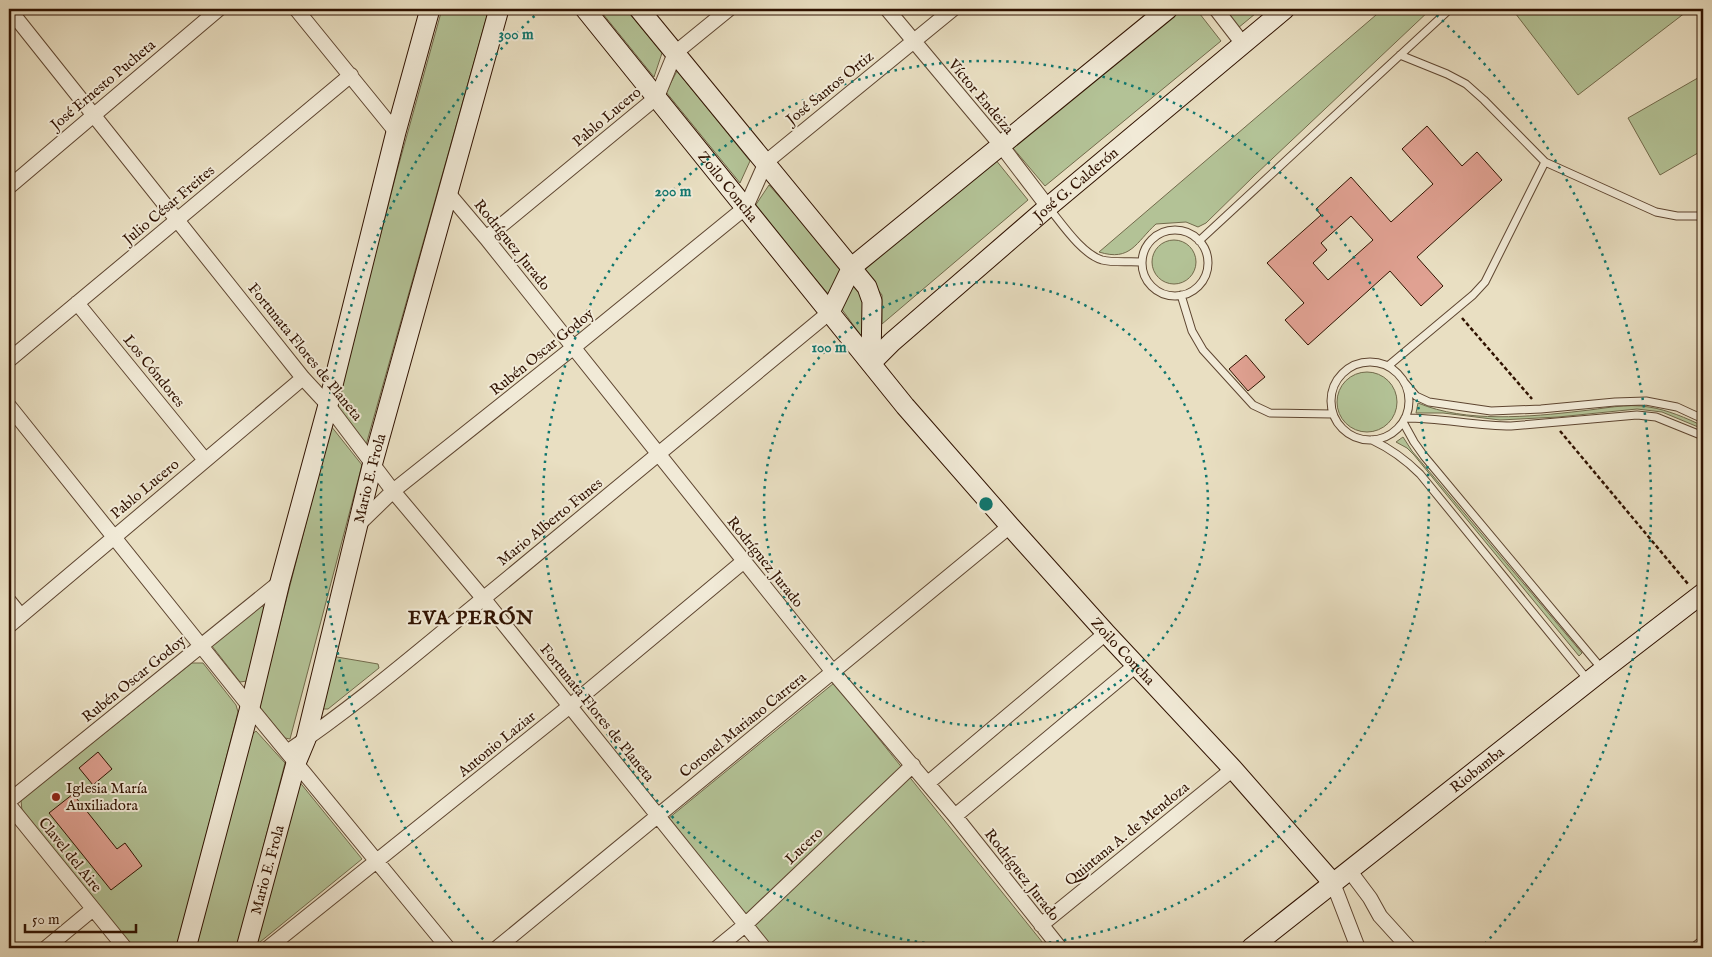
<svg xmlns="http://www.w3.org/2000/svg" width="1712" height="957" font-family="'IM FELL English',serif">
	<rect width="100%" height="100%" fill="#e9dfc2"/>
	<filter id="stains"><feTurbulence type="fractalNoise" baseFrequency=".004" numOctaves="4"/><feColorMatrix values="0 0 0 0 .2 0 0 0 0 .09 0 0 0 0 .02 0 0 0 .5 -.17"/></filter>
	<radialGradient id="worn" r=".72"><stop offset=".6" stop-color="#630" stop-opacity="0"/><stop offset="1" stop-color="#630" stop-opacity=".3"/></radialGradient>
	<!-- green -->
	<path fill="#b3c296" stroke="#726a4b" d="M442 9H489L366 445 336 405 397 171Z
		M599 9H626L662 53 654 77Z
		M1182 9H1196L1221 41 1045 186 1013 148Z
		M1222 9H1261L1238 28Z
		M1383 9H1431L1255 175 1206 223 1198 227 1186 222 1156 224C1136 242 1131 262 1099 252Z
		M1512 9H1690L1578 95Z
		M677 71 750 161 740 183 666 92Z
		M1703 75V150L1660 175 1628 118Z
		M995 159 1028 200 882 324V295L863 270Z
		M769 185 843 269 829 295 755 206Z
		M1152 262a22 22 0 1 1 44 0a22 22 0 1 1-44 0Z
		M853 284C869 304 865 313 862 337L841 308Z
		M1337 402a30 30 0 1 1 60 0a30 30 0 1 1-60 0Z
		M1418 403C1466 423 1529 417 1581 411 1602 409 1627 403 1649 407 1668 410 1686 418 1703 426V429L1662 412 1637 409 1558 417 1500 420 1443 413H1416Z
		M331 426 362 465 290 739 285 738 259 706Z
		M1403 437 1412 451 1582 653 1579 656 1414 455 1407 448 1396 442Z
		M261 605 265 609 247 681 240 682 212 646Z
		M331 656 378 664 379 668 328 709H318Z
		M192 663H203L236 705 238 712 177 948H134L22 811 21 800Z
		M834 683 1047 948H771L669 818Z
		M256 731 285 763 237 948H195L250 736Z
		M298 780 362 859 260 942 255 944Z"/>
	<!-- building -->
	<path fill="#e0a192" stroke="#301200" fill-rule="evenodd" d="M1427 126 1462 166 1477 152 1502 180 1417 257 1443 286 1421 306 1390 271 1308 345 1285 320 1304 303 1267 263 1321 215 1316 209 1351 177 1391 222 1433 184 1402 149ZM1351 216 1373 240 1328 280 1313 263 1327 250 1321 243Z
		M1246 355 1265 377 1248 391 1229 369Z
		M98 752 112 769 93 785 79 768Z
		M73 794 117 849 125 843 142 866 111 890 49 813Z"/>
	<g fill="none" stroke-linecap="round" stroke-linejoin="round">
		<!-- lane casing -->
		<g stroke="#5e4530" stroke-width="9">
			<path id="lane" d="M1545 162 1656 212 1677 216H1703
				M1049 208C1062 224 1082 254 1102 260 1114 263 1130 261 1142 262
				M1142 263a33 33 0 1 1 66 0a33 33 0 1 1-66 0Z
				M1199 241 1450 9
				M1181 295 1192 331 1203 350 1253 405 1270 413 1332 414
				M1331 401a39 39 0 1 1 78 0a39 39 0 1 1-78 0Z
				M1388 366 1473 295 1485 282 1545 162 1484 100 1466 84 1447 74 1400 55
				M1404 382 1416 396 1429 402 1491 411 1541 409 1615 402 1646 401 1677 407 1703 419
				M1405 418C1441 418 1476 426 1511 426L1637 415 1656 417 1703 436
				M1403 422 1414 442 1424 456 1602 669
				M1372 440C1391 449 1405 459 1420 474L1588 680"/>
		</g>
		<!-- street casing -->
		<g stroke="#5e4530" stroke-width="16">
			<path id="street" d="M9 9 303 378 328 405 393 491 483 598 764 948
				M296 9 396 132
				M887 9 1000 144 1048 207
				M1216 9 1243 44
				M9 187 219 9
				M448 193 486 238 744 561 833 672 955 816 1060 948
				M486 238 657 97 675 53 729 9
				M77 303 205 460
				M9 360 351 75
				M9 406 250 707 448 948
				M359 524 393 491 574 347 746 207 766 162 953 9
				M9 601 21 616
				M9 626 303 378
				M287 752C360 703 427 644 495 589 607 497 719 405 830 312
				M928 783 1106 633
				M9 801 280 582
				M9 805 125 948
				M955 816 1136 665
				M1349 870 1370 898 1380 916 1409 948
				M1333 883 1358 948
				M1041 925 1233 769
				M46 948 93 909
				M268 948 570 706 744 561
				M497 948 1010 526
				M717 948 745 925 913 765
				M1698 948 1703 944"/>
		</g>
		<!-- secondary casing -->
		<g stroke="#301200" stroke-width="21">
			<g id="secondary">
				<path id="s1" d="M585 9 905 406 1010 526 1106 633 1233 769 1333 883"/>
				<path d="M639 9 867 287 872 301 871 363"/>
				<path d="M830 312 852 267 1168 9"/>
				<path id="s2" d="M871 363 892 342 1048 207 1285 9"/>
				<path d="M186 948 250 707 280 582 328 405 396 132 430 9"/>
				<path id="s3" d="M246 948 296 763 306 739 373 462 499 9"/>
				<path id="s4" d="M1251 948 1603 670 1703 593"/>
			</g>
		</g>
		<!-- path -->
		<path stroke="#301200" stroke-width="2.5" stroke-dasharray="4 2.5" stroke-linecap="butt" d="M1462 318 1532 399
			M1560 431 1688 584"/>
		<!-- lane -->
		<use href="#lane" stroke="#f1ead7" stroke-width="7"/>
		<!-- street -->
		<use href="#street" stroke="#f1ead7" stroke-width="14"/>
		<!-- secondary -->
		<use href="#secondary" stroke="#f1ead7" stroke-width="19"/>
	</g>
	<!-- distance rings -->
	<g fill="none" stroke="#0f766e" stroke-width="2.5" stroke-dasharray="2.5 5">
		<circle cx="986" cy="504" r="222"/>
		<circle cx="986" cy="504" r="443"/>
		<path d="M488 945A665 665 0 0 1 541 10M1431 10A665 665 0 0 1 1484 945"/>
	</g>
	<!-- markers -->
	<circle fill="#8f2418" stroke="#f1ead7" stroke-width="2" cx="56" cy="797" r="5"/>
	<g text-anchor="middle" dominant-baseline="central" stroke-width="4" stroke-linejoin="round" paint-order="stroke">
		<!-- street labels -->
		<g font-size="15" fill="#301200" stroke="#f1ead7">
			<text transform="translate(103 85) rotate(-40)">José Ernesto Pucheta</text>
			<text transform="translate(830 88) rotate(-39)">José Santos Ortiz</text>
			<text transform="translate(981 97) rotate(50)">Víctor Endeiza</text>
			<text transform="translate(607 117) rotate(-40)">Pablo Lucero</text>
			<text stroke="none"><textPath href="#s2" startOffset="272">José G. Calderón</textPath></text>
			<text stroke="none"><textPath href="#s1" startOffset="228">Zoilo Concha</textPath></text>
			<text transform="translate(169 205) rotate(-40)">Julio César Freites</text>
			<text transform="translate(512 245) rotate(51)">Rodríguez Jurado</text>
			<text transform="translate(305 352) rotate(51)">Fortunata Flores de Planeta</text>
			<text transform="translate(542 352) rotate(-39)">Rubén Oscar Godoy</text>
			<text transform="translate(154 371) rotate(51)">Los Cóndores</text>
			<text stroke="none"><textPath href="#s3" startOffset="486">Mario E. Frola</textPath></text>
			<text transform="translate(145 489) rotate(-40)">Pablo Lucero</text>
			<text transform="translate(550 522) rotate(-39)">Mario Alberto Funes</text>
			<text transform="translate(765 562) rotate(51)">Rodríguez Jurado</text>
			<text stroke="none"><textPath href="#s1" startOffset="838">Zoilo Concha</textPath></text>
			<text transform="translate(134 679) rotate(-39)">Rubén Oscar Godoy</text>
			<text transform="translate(597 713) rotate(51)">Fortunata Flores de Planeta</text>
			<text transform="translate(743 725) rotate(-39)">Coronel Mariano Carrera</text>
			<text transform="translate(497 744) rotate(-39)">Antonio Laziar</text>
			<text stroke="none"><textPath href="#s4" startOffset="288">Riobamba</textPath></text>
			<text transform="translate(1127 834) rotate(-39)">Quintana A. de Mendoza</text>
			<text transform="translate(804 846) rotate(-44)">Lucero</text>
			<text transform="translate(70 855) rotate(51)">Clavel del Aire</text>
			<text stroke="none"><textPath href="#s3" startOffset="81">Mario E. Frola</textPath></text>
			<text transform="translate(1022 875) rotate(52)">Rodríguez Jurado</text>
		</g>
		<!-- poi labels -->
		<g font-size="15" fill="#301200" stroke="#f1ead7" text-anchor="start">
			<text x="66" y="788">Iglesia María<tspan x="66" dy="17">Auxiliadora</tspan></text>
		</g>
		<!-- district labels -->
		<g font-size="20" font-weight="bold" letter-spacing="1" fill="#301200" stroke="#f1ead7">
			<text x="471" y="618">EVA PERÓN</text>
		</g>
	</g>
	<circle cx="986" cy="504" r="8" fill="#0f766e" stroke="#f1ead7" stroke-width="2.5"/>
	<g font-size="15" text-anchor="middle" font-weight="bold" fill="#0f766e" stroke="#f1ead7" stroke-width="4" stroke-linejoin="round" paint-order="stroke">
		<text x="516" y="39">300 m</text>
		<text x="673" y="196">200 m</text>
		<text x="829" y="352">100 m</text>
	</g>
	<!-- margin -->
	<rect width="1712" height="957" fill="none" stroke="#e9dfc2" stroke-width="30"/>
	<rect x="10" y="10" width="1692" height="937" fill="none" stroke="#301200" stroke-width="2.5"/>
	<rect x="15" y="15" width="1682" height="927" fill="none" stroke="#301200"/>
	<!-- scale -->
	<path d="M25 924v8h111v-8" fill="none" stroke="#301200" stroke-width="2.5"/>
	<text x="32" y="924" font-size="15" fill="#301200" stroke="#f1ead7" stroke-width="4" paint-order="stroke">50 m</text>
	<rect width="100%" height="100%" filter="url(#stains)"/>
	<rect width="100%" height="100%" fill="url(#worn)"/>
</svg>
